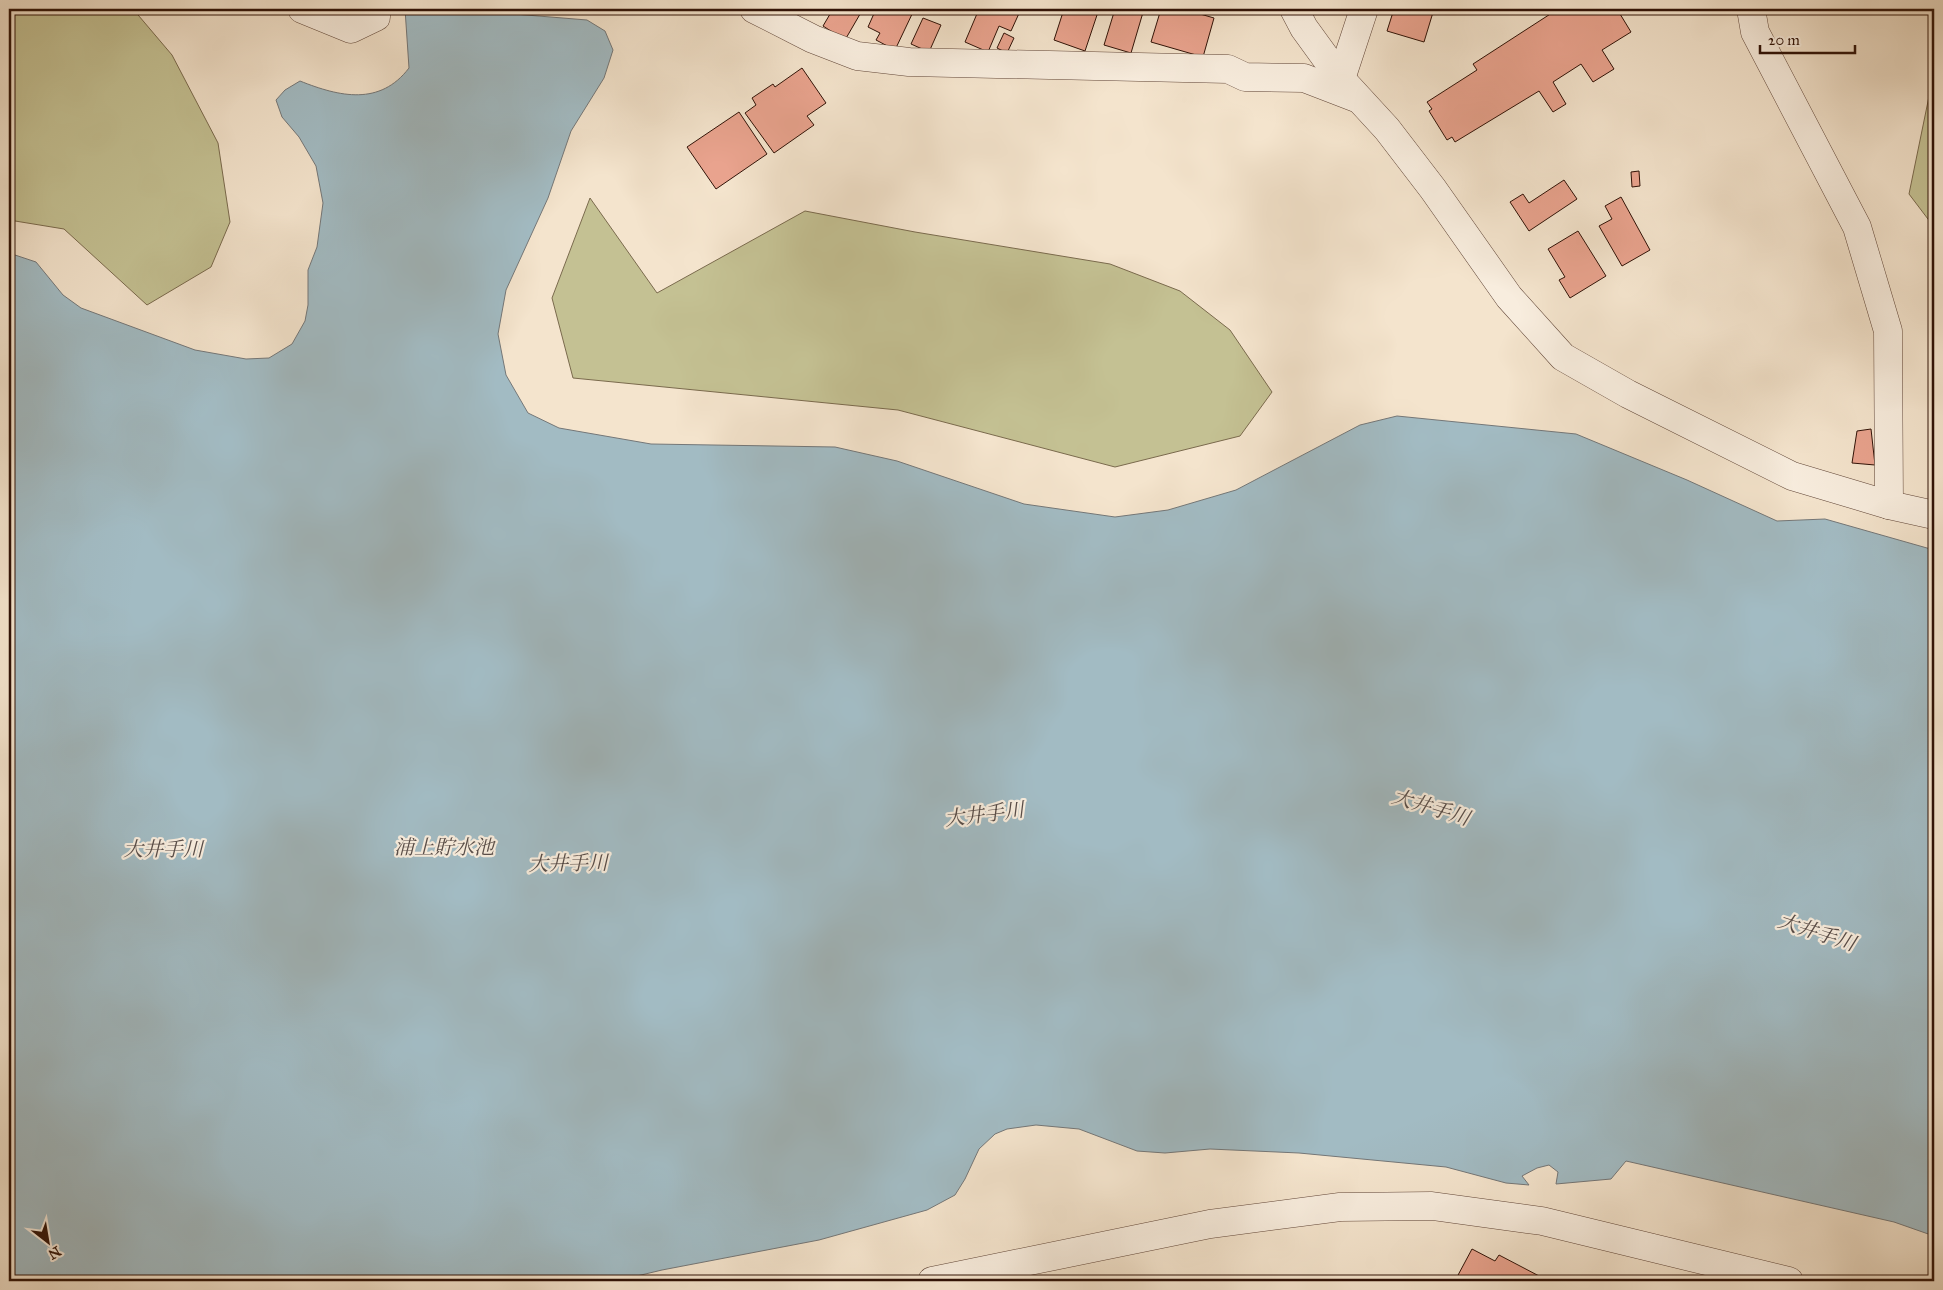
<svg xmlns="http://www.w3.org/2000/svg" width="1943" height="1290" font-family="'IM FELL Great Primer','Noto Serif JP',serif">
	<rect width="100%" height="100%" fill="#f4e4cd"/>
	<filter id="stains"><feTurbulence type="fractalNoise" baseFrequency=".004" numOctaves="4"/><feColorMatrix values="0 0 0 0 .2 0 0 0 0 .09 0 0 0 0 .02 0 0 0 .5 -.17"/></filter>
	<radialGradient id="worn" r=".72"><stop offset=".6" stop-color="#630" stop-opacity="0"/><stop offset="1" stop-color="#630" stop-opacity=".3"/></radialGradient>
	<!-- green -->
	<path fill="#c4c193" stroke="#7a6a4d" d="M9 9H133L172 55 218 143 230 222 211 267 147 305 64 229 9 220Z
		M1934 72V227L1909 194Z
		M590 198 657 293 805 211 915 232 1110 264 1180 291 1230 330 1272 392 1240 436 1115 467 898 410 573 378 552 298Z"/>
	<!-- water -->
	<path fill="#a2bbc3" stroke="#747778" d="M405 9H493L514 14 587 20 605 31 613 50 604 78 571 131 548 198 506 290 498 334 506 375 528 413 559 428 651 444 835 447 897 461 1024 504 1115 517 1168 510 1236 490 1360 425 1397 416 1576 434 1687 480 1777 521 1825 519 1934 550V1236L1894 1222 1626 1161 1611 1179 1556 1184 1558 1172 1549 1165 1537 1168 1522 1176 1529 1185 1506 1183 1446 1167 1299 1153 1210 1149 1165 1153 1137 1151 1079 1129 1036 1125 1007 1129 995 1134 979 1149 965 1179 955 1195 927 1210 819 1240 662 1270 616 1281H9V253L36 262 63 295 81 308 195 350 246 359 269 358 292 344 305 321 308 305V270L317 247 323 203 316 166 299 137 282 117 276 100 285 90 300 81C340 97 380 106 409 68Z"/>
	<!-- building -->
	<path fill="#e9a38e" stroke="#301207" d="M833 9H863L845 40 823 26Z
		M876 9 914 10 895 50 876 40 880 33 868 27Z
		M979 9H1021L1011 31 999 26 988 52 965 42Z
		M1064 9H1099L1085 51 1054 40Z
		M1115 9H1144L1131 53 1104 45Z
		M1161 9H1183L1214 18 1203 57 1151 42Z
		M1332 9H1351L1350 15 1331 12Z
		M1394 9H1434L1424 42 1387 31Z
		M1558 9H1617L1631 32 1602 50 1614 69 1593 82 1581 64 1553 82 1566 104 1553 112 1539 91 1455 142 1452 137 1447 140 1429 111 1432 109 1427 102 1477 70 1473 64Z
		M923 18 941 25 929 52 911 44Z
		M1004 33 1014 38 1007 53 997 48Z
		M802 68 826 103 807 116 814 125 774 153 745 113 756 105 752 98 773 84 775 87Z
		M739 112 767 154 716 189 687 147Z
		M1639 171 1640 186 1632 187 1631 172Z
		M1564 180 1577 199 1529 231 1510 202 1523 194 1529 203Z
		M1621 197 1650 250 1622 266 1599 226 1612 219 1605 206Z
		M1578 231 1606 276 1570 298 1559 280 1565 277 1548 249Z
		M1871 429 1875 465 1852 463 1857 431Z
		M1472 1249 1495 1261 1499 1255 1541 1277 1539 1281H1465L1457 1277Z"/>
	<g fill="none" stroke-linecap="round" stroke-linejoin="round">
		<!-- minor casing -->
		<g stroke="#614638" stroke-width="29">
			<path id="minor" d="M302 9 351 29 376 17V9
				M754 9 813 39 857 56 909 62 1228 69 1245 77 1304 78 1356 98
				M1751 9 1755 32 1857 227 1888 331 1889 505
				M1341 79 1364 9"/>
		</g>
		<!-- tertiary casing -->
		<g stroke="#614638" stroke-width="29">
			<path id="tertiary" d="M1294 9 1304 28 1341 79 1387 129 1433 189 1509 297 1563 357 1628 394 1792 476 1889 505 1934 515
				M932 1281 1210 1224 1340 1207 1432 1206 1542 1221 1789 1281"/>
		</g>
		<!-- minor -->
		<use href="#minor" stroke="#f8edde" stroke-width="28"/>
		<!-- tertiary -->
		<use href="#tertiary" stroke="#f8edde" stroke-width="28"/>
	</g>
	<g text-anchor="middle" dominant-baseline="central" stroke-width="4.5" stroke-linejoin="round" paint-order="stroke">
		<!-- water labels -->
		<g font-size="20" font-style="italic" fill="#584d49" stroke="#f8edde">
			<text transform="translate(1431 807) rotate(17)">大井手川</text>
			<text transform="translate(984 814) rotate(-7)">大井手川</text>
			<text x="444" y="847">浦上貯水池</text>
			<text x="163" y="849">大井手川</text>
			<text transform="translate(568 863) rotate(-1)">大井手川</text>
			<text transform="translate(1817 932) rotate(18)">大井手川</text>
		</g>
	</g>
	<!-- margin -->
	<rect width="1943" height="1290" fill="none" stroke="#f4e4cd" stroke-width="30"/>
	<rect x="10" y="10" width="1923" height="1270" fill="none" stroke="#301207" stroke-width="2.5"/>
	<rect x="15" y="15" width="1913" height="1260" fill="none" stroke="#301207"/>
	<!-- north arrow -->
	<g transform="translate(48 1242) rotate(149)" stroke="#f8edde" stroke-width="4" paint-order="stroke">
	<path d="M0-4L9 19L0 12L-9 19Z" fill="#301207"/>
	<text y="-8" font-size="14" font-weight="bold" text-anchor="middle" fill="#301207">N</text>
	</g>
	<!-- scale -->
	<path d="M1760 45v8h95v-8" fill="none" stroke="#301207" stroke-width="2.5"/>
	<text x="1768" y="45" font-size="15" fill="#301207" stroke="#f8edde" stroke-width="4" paint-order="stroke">20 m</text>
	<rect width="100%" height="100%" filter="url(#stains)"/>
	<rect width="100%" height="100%" fill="url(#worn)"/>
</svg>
